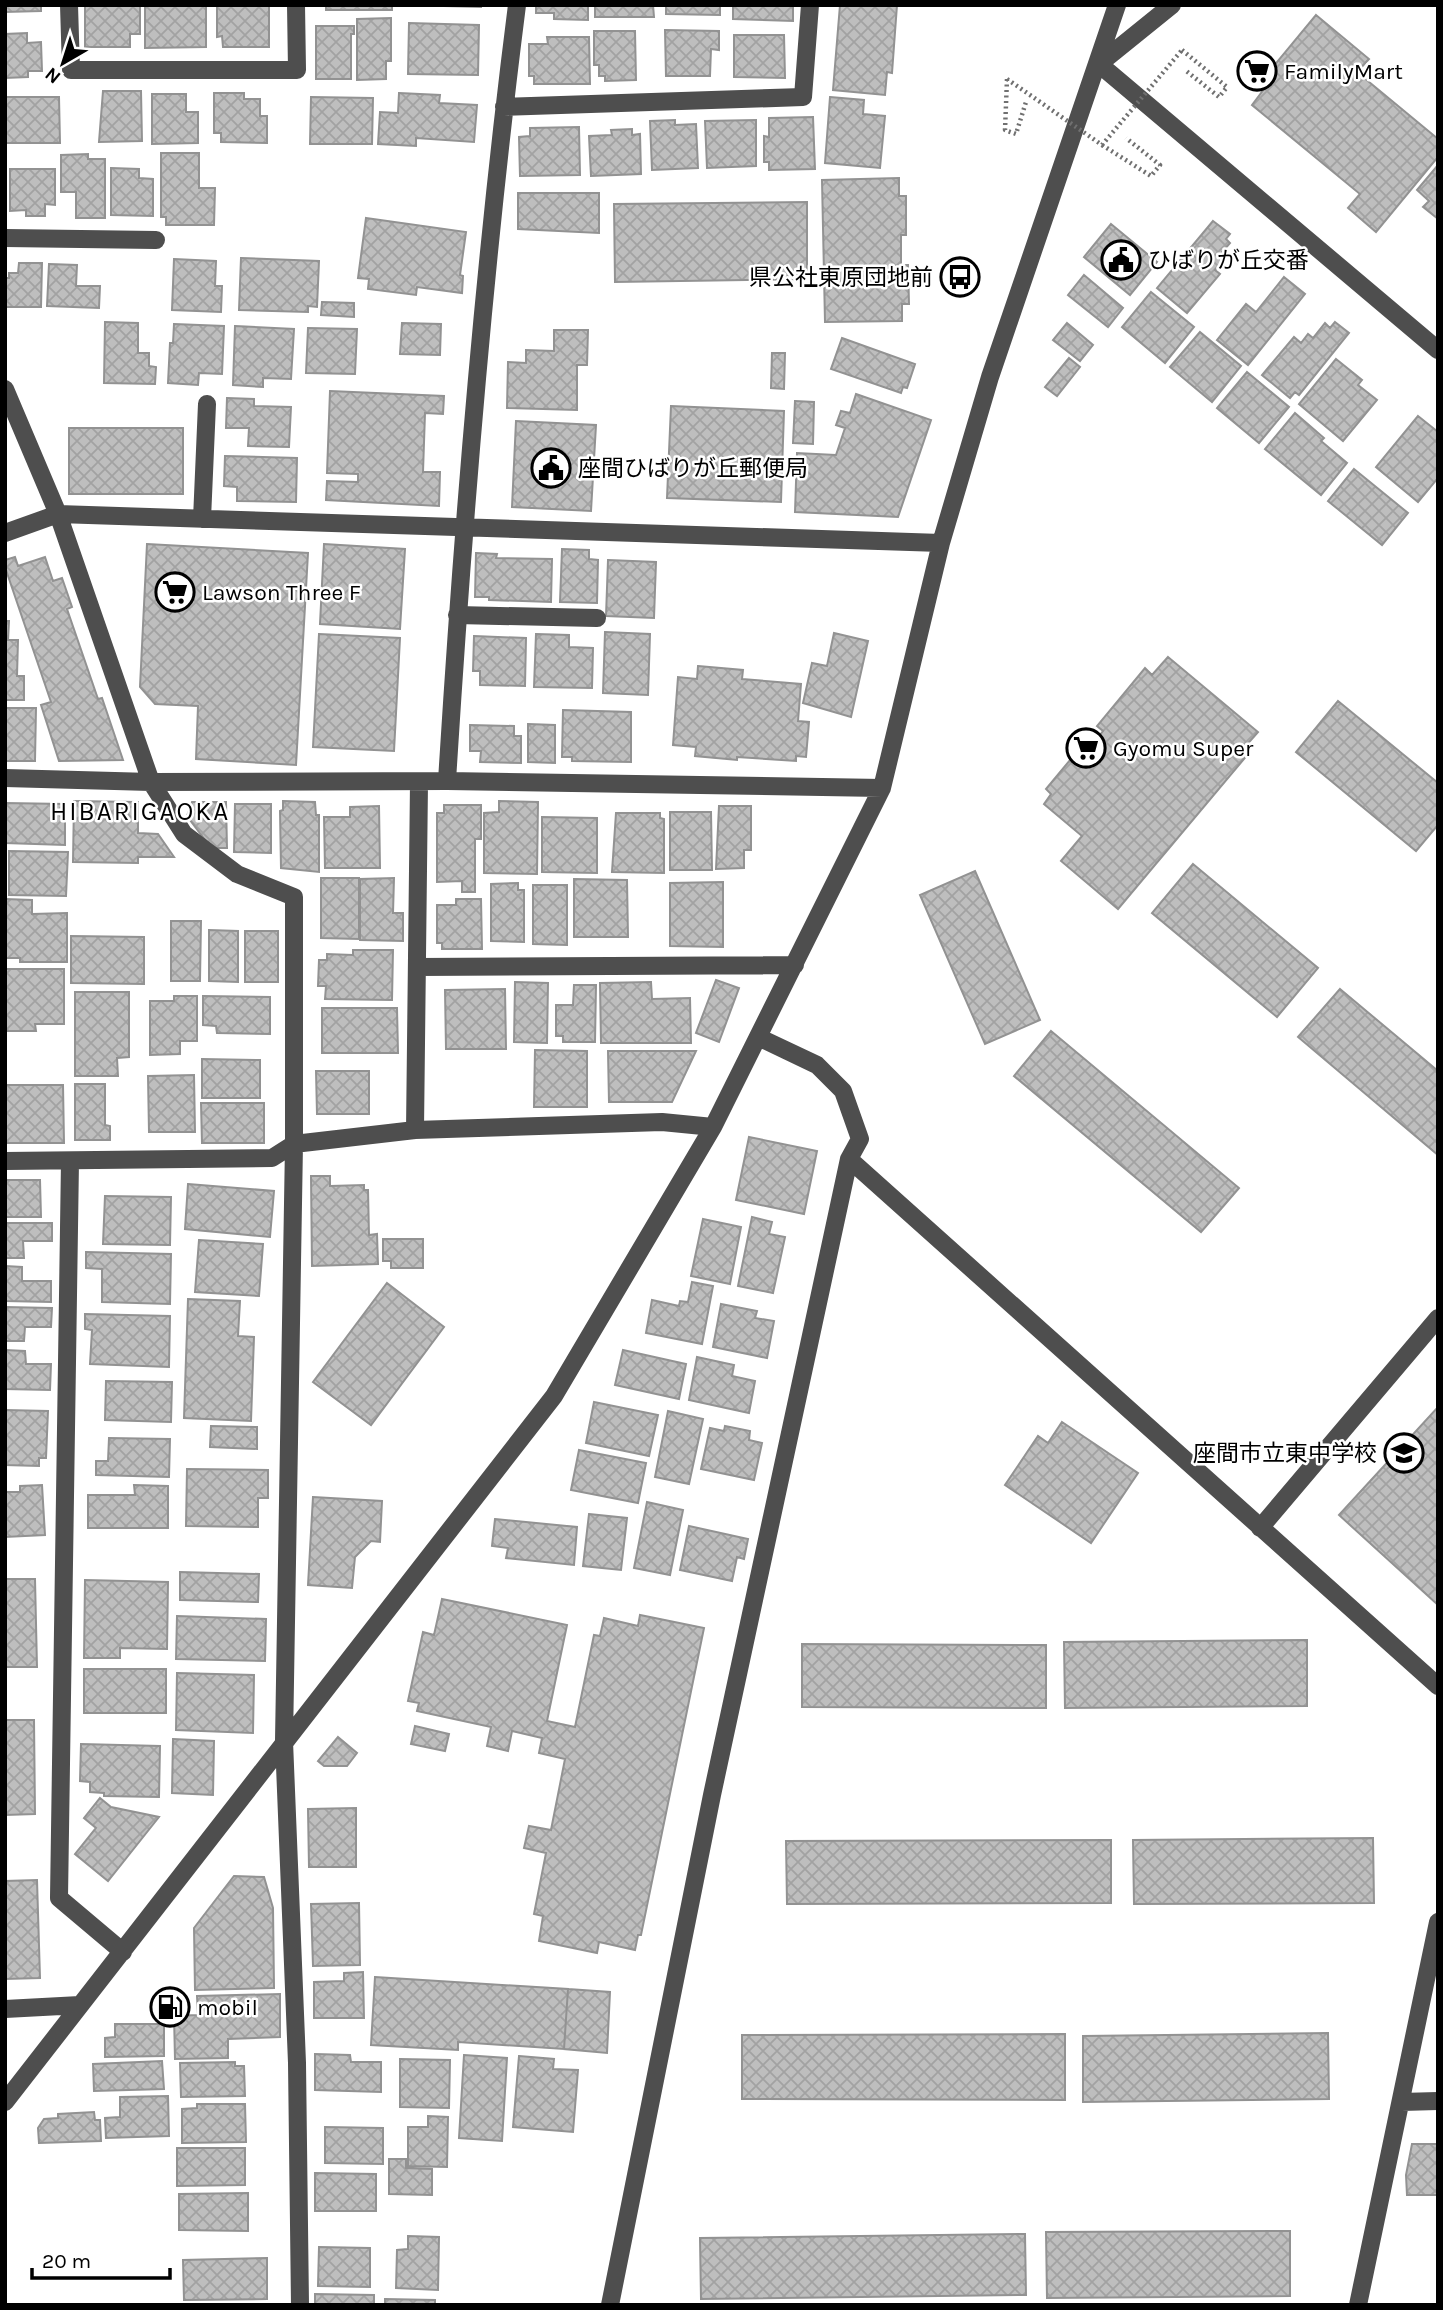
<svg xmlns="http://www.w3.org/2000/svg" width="1443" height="2310" font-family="Karla,'Noto Sans JP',sans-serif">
	<defs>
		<pattern id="building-cross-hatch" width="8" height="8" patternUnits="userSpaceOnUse" patternTransform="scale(1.75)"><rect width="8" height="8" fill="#bebebe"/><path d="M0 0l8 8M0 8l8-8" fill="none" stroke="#a2a2a2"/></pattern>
	</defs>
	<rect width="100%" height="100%" fill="#fff"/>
	<!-- building -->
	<path fill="url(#building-cross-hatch)" stroke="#929292" stroke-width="2" d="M5 5H41V11L5 12Z
		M85 5H140V34H130V47H85Z
		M145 5H206V47L145 48Z
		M269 5V47H223L222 36 217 37V6Z
		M326 5H392V10H326Z
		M405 5H481V7Z
		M536 5H588V20L554 19V13H536Z
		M595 5H653L654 17H595Z
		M666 5H720V15L666 14Z
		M733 5H793V21L733 19Z
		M840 5H897L892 73 887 72 885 95 833 90Z
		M1316 15 1369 59 1357 72 1438 139V157L1376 232 1348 208 1360 194 1252 105 1264 89 1258 85Z
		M391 18V61H386V79L357 80V19Z
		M409 23 479 25 478 75 408 74Z
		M316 26H354V34H351V79H316Z
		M665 30 719 31V50L711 49 710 76H666Z
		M594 31H635L636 80 605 81V76H599V65H594Z
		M27 33V43L41 42 42 71H28V77L5 78V34Z
		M734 35H784L785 78 734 77Z
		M547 37H589L590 84H534V76H529V44H548Z
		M103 91H141L142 141 99 142Z
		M214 93H244V99H260V116H267V143L221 142V133H214Z
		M399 93 440 95 439 103 477 105 474 142 416 138V146L378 144 380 112 398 113Z
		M152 94H186V112H198V143L152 144Z
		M5 97H59L60 143H5Z
		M311 97 373 98 372 144H310Z
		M830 97 864 100 863 114 885 116 880 168 825 163Z
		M813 117 815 169 769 170V162H764V136L769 137V118Z
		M675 120V125L696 124 698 168 652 170 650 121Z
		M756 120V166L707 168 705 121Z
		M579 127 580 175 520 176 519 137 530 136V128Z
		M632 129V135L640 134 641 174 591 176 589 136 612 135 611 130Z
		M161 153H199V188H215L214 225H166V217H161Z
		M88 154V159H105V218H76V192H61V155Z
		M1438 165V219L1423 207 1429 201 1417 190Z
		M111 168 139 169V178L153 179V216L111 215Z
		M10 169H55V205L45 204V216H26V210L10 211Z
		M899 178V196H906V235H901V265H908L909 304H902V321L825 322 822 180Z
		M518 193H599V233L518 229Z
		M807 202V279L615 282 614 204Z
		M366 218 466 232 460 275 463 276 462 293 417 287 416 295 368 289 369 279 358 278Z
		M1213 221 1230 234 1226 239 1230 243 1218 257 1222 262 1215 270 1220 274 1187 313 1157 288Z
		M1111 224 1157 262 1130 295 1084 257Z
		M241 258 319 261 317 307 308 306V312L239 310Z
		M174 259 216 261 215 286H222L221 312 172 310Z
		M19 263H42L41 307H5V278H9V273H18Z
		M49 264 77 265 76 286H100L99 308 47 306Z
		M1084 275 1123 308 1108 327 1068 295Z
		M1284 277 1305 294 1248 365 1217 340 1246 304 1256 312Z
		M1151 292 1194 327 1165 363 1122 327Z
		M322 302 354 303V317L321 315Z
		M105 322 138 323V353H149V366L156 367 155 384 104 383Z
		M1335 322 1349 333 1299 395 1295 392 1290 398 1262 375 1294 337 1301 343 1308 334 1313 338 1325 323 1330 328Z
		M402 323 441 324 440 355 400 354Z
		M1067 323 1093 345 1080 361 1053 340Z
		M174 324 224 326 222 374 199 373 198 385 168 383 170 343H173Z
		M235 326 294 329 291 379 263 378V387L233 385Z
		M308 328 357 329 355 374 306 373Z
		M554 330H588L587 365H577V410L507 408 508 362 526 363V350L554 351Z
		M1200 332 1241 366 1212 402 1170 367Z
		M842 338 915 364 907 388 903 387 901 393 831 369Z
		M772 353H785L784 389 771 388Z
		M1069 358 1080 367 1057 396 1045 387Z
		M1336 359 1362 380 1358 385 1377 400 1343 441 1299 404Z
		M1247 372 1289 407 1259 443 1217 408Z
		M330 391 444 396 443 414 425 413 423 472H440L439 506 326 500 327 481 358 482V474L327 473Z
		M856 394 931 420 898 517 795 512 797 453 836 455 845 428 836 425 841 411 850 413Z
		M227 398 254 399V406L291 407 289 447 248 446 249 428H226Z
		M795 401 814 402 813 444 793 443Z
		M671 406 784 411 781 502 667 498Z
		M1295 413 1324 438 1321 441 1347 463 1321 495 1265 449Z
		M1418 416 1438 432V478L1418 502 1376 467Z
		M516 421 596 425 591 511 512 507Z
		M69 428H183V494H69Z
		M225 456 297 458 296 502 237 501V487L224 486Z
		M1354 469 1408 513 1382 545 1328 501Z
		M147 544 308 553 296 765 196 759 198 706 155 704 140 687Z
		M324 544 405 549 400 629 320 624Z
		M562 549 589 550V559L598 560 597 603 560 602Z
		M476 553 497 554 496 558 552 559 551 602 489 600V597H475Z
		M15 557 18 566 45 557 53 581 62 578 72 607 67 609 98 699 102 698 123 760 59 761 41 705 51 702 5 567V560Z
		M608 560 656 562 654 618 606 616Z
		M5 621H9L8 640H18L17 676H24V700H5Z
		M605 632 650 634 648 695 603 693Z
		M834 633 868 641 851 717 803 703 812 663 827 666Z
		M319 634 400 638 394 751 313 747Z
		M536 634 569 635V647L593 648 592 688 534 687Z
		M474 636 526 638 525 686 480 685V671H473Z
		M1168 657 1258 732 1243 749 1249 753 1118 909 1061 861 1082 836 1044 804 1051 794 1046 789 1090 736 1096 740 1103 731 1097 726 1145 668 1152 675Z
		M698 666 743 670 742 679 801 684 798 721 809 722 806 757 796 756V761L737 757V760L695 756 696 747 673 745 678 677 697 679Z
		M1338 701 1438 783V825L1416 851 1296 752Z
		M5 708H36L35 761H5Z
		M563 710 631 712V762L572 761V757H562Z
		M528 724 555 725V763L528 762Z
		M470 725 514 726V736H521V763L480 762 481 751H470Z
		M74 801 138 802V833L158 834 174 857H138V863L73 862Z
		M283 801 315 802 316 815H319V872L281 868 280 811 283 810Z
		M499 801 538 802 537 874 484 873V813L499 812Z
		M192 802H226L227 848H211L187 816Z
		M5 803 65 804V845L5 843Z
		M235 804H271V853L234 852Z
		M444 805H481V839H475V892H462V881L437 882V813H444Z
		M379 806 380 868H325L324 817H350V807Z
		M719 806H751V850H744V868L716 869Z
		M670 812H711L712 870H670Z
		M616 813H660V818L664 819V873L612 872Z
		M542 817 597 818V873L542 872Z
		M9 851 68 852 66 896 9 895Z
		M1193 864 1318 968 1277 1017 1152 913Z
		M975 871 1040 1020 985 1044 920 895Z
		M321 878H359V939L321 938Z
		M394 878 393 913H403V941L360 940V879Z
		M574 879 627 880 628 937H574Z
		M723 882V947L670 946V883Z
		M518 883V890H524V942L491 941V884Z
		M533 885H567V945L533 944Z
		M5 899 32 900V914L67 913V962H20V958H5Z
		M456 899H481L482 949H442V943H437V905H456Z
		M171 921H201L200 981H171Z
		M209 930 238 931V982L209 981Z
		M245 931H278V982H245Z
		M71 936 144 937V984L71 983Z
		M353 950H393L392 1000 325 999 326 986H318L319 960H327V954L353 955Z
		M5 969H64V1024H35L36 1031H5Z
		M716 980 739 988 719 1042 696 1033Z
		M515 982 548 983 547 1043 514 1042Z
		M651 982 652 999 690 998 691 1043H601L600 983Z
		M574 985H596L595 1042H563V1036H556V1005H573Z
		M505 989 506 1049H446L445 990Z
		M1340 989 1438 1071V1155L1298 1037Z
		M75 992H129V1057L117 1058 118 1076H75Z
		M174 996H197V1041H180V1054L150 1055V1001H174Z
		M203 996 270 997V1034L217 1033 216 1026 203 1025Z
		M322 1008H397L398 1053H322Z
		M1051 1031 1239 1188 1201 1232 1014 1076Z
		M535 1050 587 1051V1107H534Z
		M608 1051H696L672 1102H609Z
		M202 1059 260 1060V1098H202Z
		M316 1071H369V1114H317Z
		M194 1075 195 1132H149L148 1076Z
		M75 1084H105V1125L110 1126V1140H75Z
		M5 1085H63L64 1143H5Z
		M201 1103H264V1143H202Z
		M749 1137 817 1151 804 1214 736 1200Z
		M311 1176H330V1186L364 1185V1190H368L369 1235 377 1234 378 1264 312 1266Z
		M5 1180H40L41 1217H5Z
		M188 1184 274 1191 270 1237 185 1229Z
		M105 1196 171 1197 170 1245 103 1244Z
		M752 1217 772 1222 769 1234 785 1237 773 1293 738 1286Z
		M703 1219 741 1227 730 1284 691 1276Z
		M5 1223H52V1241H23L24 1258H5Z
		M383 1239H423V1268H391V1261H383Z
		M199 1240 263 1244 259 1296 195 1292Z
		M86 1252 171 1254 170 1304 102 1302V1269L86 1268Z
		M5 1266 22 1267V1281H51V1302L5 1301Z
		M692 1282 713 1286 702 1344 646 1333 652 1300 679 1306 680 1301 688 1302Z
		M387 1283 444 1327 371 1425 313 1382Z
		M188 1299 240 1301 238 1336 254 1337 251 1421 184 1418Z
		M721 1304 757 1311 755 1318 774 1321 767 1358 713 1347Z
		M5 1307 52 1308 51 1327H25L24 1341H5Z
		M85 1314 170 1316 169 1367 90 1364 92 1330 85 1329Z
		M5 1350 25 1351 26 1364H51L50 1390 5 1389Z
		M623 1350 686 1364 679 1399 615 1385Z
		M697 1357 734 1365 732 1376 755 1381 749 1413 689 1400Z
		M106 1381 172 1382 171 1422 105 1420Z
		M594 1402 658 1415 649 1456 586 1443Z
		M1438 1407V1605L1339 1515Z
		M5 1410 48 1411 46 1458H39V1466L5 1465Z
		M668 1411 703 1419 689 1484 655 1477Z
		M1062 1422 1138 1473 1091 1543 1005 1485 1038 1436 1048 1443Z
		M211 1426 257 1427V1449L210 1447Z
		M725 1426 750 1431 749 1440 762 1443 754 1480 701 1469 710 1428 724 1431Z
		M109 1438 170 1439 169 1477 96 1475V1461H108Z
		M579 1450 646 1463 638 1503 571 1490Z
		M187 1469 268 1470V1498H258V1527L186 1526Z
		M42 1485 45 1535 5 1537V1492H20V1486Z
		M134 1485 168 1486V1528H88V1495H135Z
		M313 1497 382 1501 380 1542 371 1541 355 1557 352 1588 308 1585Z
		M647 1502 683 1510 670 1575 634 1568Z
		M589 1514 627 1518 621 1570 583 1566Z
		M495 1519 577 1527 574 1565 506 1558 508 1548 492 1546Z
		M689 1526 748 1539 744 1559 737 1557 732 1581 680 1570Z
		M180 1572 259 1574 258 1602 180 1600Z
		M5 1579H35L37 1667H5Z
		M85 1580 168 1582 167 1649 120 1648V1658H84Z
		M442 1599 567 1625 547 1721 575 1727 594 1635 600 1636 604 1618 638 1626 640 1615 704 1628 641 1935H638L635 1950 599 1942 597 1953 539 1941 543 1916 534 1914 546 1853 524 1848 529 1826 551 1830 565 1759 539 1753 542 1738 512 1731 508 1751 487 1746 491 1727 417 1711 419 1703 408 1701 423 1632 434 1635Z
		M177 1616 266 1619 265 1661 176 1659Z
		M1307 1640V1706L1065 1708 1064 1642Z
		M802 1644 1046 1645V1708L802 1707Z
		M84 1669H166V1713H84Z
		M177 1673 254 1675 253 1733 176 1730Z
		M5 1720H34L35 1814 5 1815Z
		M415 1726 449 1734 445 1751 411 1744Z
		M338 1737 357 1753 347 1766H324L318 1761Z
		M173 1739 214 1741 213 1795 172 1793Z
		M81 1744 160 1746 159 1797 104 1796V1793L90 1792V1782L80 1781Z
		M100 1798 111 1807 159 1817 108 1881 75 1854 96 1828 84 1818Z
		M356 1808V1867H309L308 1809Z
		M1373 1838 1374 1903 1134 1904 1133 1840Z
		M1111 1840V1903L787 1904 786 1841Z
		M234 1876 264 1877 273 1908 274 1988 195 1990 194 1928Z
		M37 1880 40 1978 5 1979V1881Z
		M359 1903 360 1965 313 1966 311 1904Z
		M363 1972 364 2018H314V1982L344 1981V1973Z
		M375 1977 568 1989 564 2049 458 2042V2050L371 2045Z
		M568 1989 610 1992 607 2053 564 2049Z
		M280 1994V2037L228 2039V2058L175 2059 174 2016 198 2015 197 1996Z
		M115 2024H164V2056L105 2057V2038L115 2037Z
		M1328 2033 1329 2099 1083 2102V2036Z
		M1065 2034V2100L742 2099V2035Z
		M315 2054 350 2055 351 2062H381V2092L315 2090Z
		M464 2055 507 2058 502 2141 459 2138Z
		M519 2056 554 2059 553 2069 578 2070 573 2132 513 2127Z
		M400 2059 450 2060 449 2108 400 2107Z
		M162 2061 164 2089 94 2091 93 2064Z
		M235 2062V2066H244L245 2096 181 2097 180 2063Z
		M168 2096 169 2136 106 2138 105 2118 120 2117V2097Z
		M197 2104H245L246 2142 182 2143V2109L197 2108Z
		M94 2112 95 2120H100L101 2141 39 2143 38 2128 44 2119 58 2118V2114Z
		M428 2116 448 2117 447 2167 408 2166V2127H428Z
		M325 2127 383 2128V2164L325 2163Z
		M1412 2144H1438V2195H1407L1406 2175Z
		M177 2148H245V2185L177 2186Z
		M389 2159H406V2168L432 2169V2195L389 2194Z
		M315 2173 376 2174V2211H315Z
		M248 2193V2231L179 2230V2194Z
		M1290 2231V2296L1047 2298 1046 2232Z
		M1025 2234 1026 2295 701 2299 700 2238Z
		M408 2236 439 2237 438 2290 396 2288 397 2250 408 2249Z
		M319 2247 370 2248V2287L318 2286Z
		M267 2258V2299L184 2300 183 2260Z
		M315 2294 374 2295V2305H315Z
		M385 2299 435 2300V2305H385Z"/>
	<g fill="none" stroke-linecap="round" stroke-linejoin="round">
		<!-- path -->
		<path stroke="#707070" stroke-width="4.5" stroke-dasharray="2 3.5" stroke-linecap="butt" d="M1182 50 1227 87 1219 97 1185 70
			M1007 79 1005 130 1016 134 1026 102
			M1102 145 1151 176 1160 165 1126 138"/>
		<!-- minor -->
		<path stroke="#4e4e4e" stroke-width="18" d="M69 5 71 70H297L296 5
			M1099 64 1438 350
			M1099 64 1172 5
			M504 107 803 97 810 5
			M5 238 156 240
			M5 389 58 514 151 782 184 834 237 874 294 897V1144L284 1741 297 2063 300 2305
			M202 519 207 404
			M5 533 58 514 941 543
			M457 615 597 618
			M5 778 151 782 447 781 882 788
			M447 781C463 522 484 263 517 5
			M417 967 795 965
			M415 1130 662 1122 713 1127
			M849 1159 1438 1686
			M5 1161 272 1158 294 1144 415 1130 419 783
			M70 1161 59 1898 123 1952
			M1260 1528 1438 1318
			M5 2009 80 2005
			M5 2102 554 1396 713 1127 882 788 941 543 990 377 1117 5
			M1401 2102 1438 2101
			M610 2305 712 1795 849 1159 860 1139 843 1091 817 1065 758 1037
			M1358 2305 1438 1922"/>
		<!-- path-bridge -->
		<path stroke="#707070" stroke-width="4.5" stroke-dasharray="2 3.5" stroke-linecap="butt" d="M1007 79 1102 145 1182 50"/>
	</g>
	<!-- icons -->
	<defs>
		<g id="supermarket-ring" transform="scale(2.0125)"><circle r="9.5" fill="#fff" stroke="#000" stroke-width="1.5"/><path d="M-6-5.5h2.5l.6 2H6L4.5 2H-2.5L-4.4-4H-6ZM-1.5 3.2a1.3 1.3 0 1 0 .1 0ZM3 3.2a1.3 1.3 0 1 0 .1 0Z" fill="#000"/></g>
		<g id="civic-ring" transform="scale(2.0125)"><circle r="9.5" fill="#fff" stroke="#000" stroke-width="1.5"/><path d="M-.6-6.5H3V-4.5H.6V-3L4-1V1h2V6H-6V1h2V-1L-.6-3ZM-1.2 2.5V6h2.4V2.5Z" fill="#000"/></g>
		<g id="bus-ring" transform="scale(2.0125)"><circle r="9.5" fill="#fff" stroke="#000" stroke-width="1.5"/><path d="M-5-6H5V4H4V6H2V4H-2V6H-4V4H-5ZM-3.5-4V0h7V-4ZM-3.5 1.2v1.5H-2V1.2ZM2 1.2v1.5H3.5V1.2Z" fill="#000"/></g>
		<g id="school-ring" transform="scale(2.0125)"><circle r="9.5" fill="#fff" stroke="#000" stroke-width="1.5"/><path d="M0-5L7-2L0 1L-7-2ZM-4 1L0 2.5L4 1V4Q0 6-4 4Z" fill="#000"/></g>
		<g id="fuel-ring" transform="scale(2.0125)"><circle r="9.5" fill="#fff" stroke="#000" stroke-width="1.5"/><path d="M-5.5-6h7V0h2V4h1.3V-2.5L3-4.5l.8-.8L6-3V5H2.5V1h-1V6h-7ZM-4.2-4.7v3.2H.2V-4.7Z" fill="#000"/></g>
	</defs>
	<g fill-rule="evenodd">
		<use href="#supermarket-ring" x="1257" y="71"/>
		<use href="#civic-ring" x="1121" y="260"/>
		<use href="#bus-ring" x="960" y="277"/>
		<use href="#civic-ring" x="551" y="468"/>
		<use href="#supermarket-ring" x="175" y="592"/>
		<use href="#supermarket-ring" x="1086" y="748"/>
		<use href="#school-ring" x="1404" y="1453"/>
		<use href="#fuel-ring" x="170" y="2007"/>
	</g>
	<g text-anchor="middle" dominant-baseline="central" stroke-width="5" stroke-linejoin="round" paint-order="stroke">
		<!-- poi labels -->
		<g font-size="23" fill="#000" stroke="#fff" text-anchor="start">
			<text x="1284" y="71">FamilyMart</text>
			<text x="1148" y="260">ひばりが丘交番</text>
			<text x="933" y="277" text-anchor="end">県公社東原団地前</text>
			<text x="578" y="468">座間ひばりが丘郵便局</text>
			<text x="202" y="592">Lawson Three F</text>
			<text x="1113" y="748">Gyomu Super</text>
			<text x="1377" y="1453" text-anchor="end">座間市立東中学校</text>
			<text x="197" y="2007">mobil</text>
		</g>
		<!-- quarter labels -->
		<g font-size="26" letter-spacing="2" fill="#000" stroke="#fff">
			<text x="140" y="811">HIBARIGAOKA</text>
		</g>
	</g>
	<!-- border -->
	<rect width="1443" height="2310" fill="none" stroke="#000000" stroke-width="14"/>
	<!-- north arrow -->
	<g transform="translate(63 63) rotate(219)" stroke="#ffffff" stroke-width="5" paint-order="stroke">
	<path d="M0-5L12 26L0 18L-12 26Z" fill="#000000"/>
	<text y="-10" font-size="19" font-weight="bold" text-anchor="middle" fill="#000000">N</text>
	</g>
	<!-- scale -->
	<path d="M32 2268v10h138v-10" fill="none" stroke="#000000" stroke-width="3.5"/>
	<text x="42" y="2268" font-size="21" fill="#000000" stroke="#ffffff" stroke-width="5" paint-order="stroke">20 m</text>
</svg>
